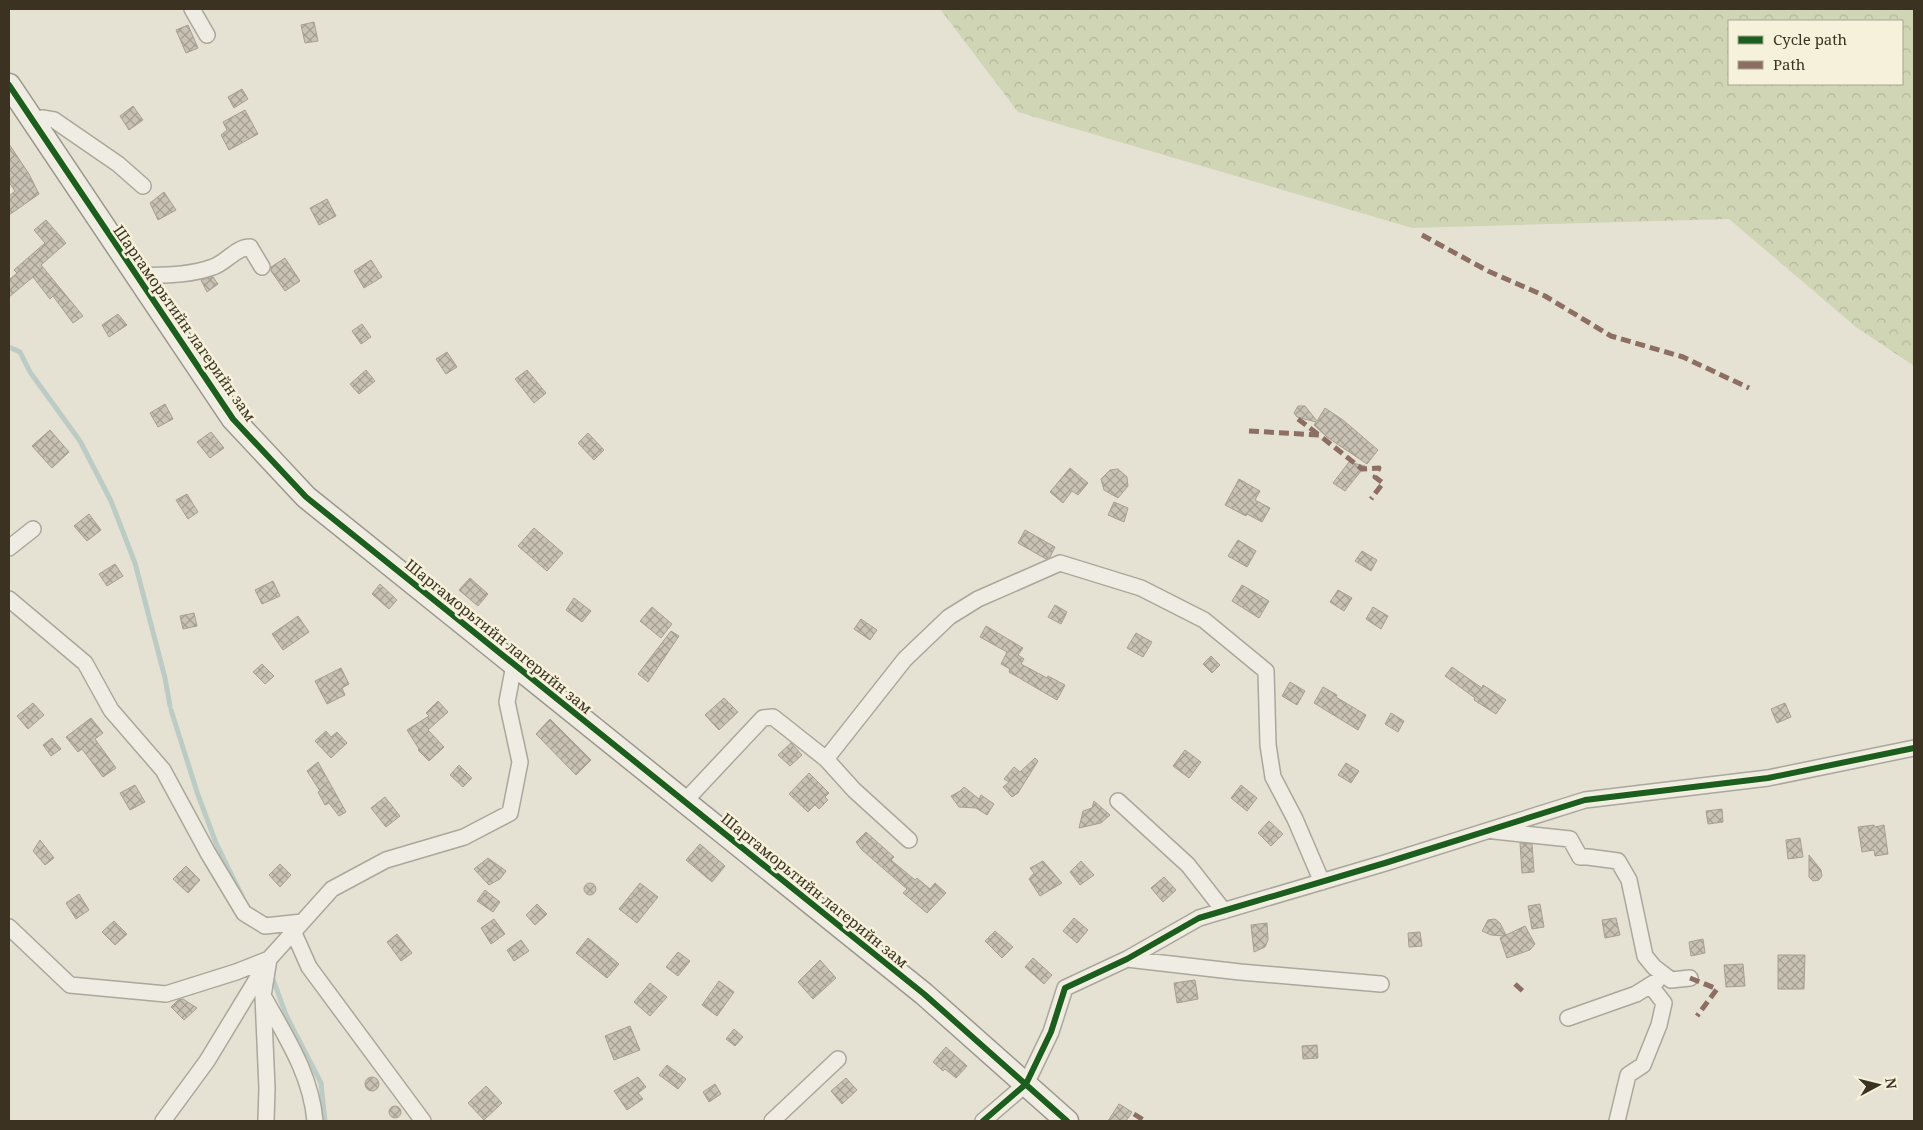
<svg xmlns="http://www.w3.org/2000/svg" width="1923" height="1130" font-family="'Noto Serif',serif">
	<defs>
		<pattern id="forest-crowns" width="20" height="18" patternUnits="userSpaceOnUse" patternTransform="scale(1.25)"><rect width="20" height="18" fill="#d0d5b6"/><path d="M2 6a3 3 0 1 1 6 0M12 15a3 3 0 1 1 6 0" fill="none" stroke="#b4b79c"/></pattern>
		<pattern id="building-cross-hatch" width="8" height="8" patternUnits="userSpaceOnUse" patternTransform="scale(1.25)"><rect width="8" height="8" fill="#c9c2b4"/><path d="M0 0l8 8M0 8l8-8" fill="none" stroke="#a49e92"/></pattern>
	</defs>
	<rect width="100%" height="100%" fill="#e5e2d3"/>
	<!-- forest -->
	<path fill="url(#forest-crowns)" fill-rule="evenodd" d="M940 9H1914V366L1856 327 1729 219 1412 228 1018 112ZM1729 21H1902V84H1729Z"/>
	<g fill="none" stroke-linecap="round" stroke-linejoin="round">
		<!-- stream -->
		<path stroke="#bcccc5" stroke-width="5" d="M9 347 20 352 30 372 80 441 111 501 135 563 165 678 170 706
			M171 710 198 795 216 843 242 896
			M273 979 286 1015 321 1083 325 1121"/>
	</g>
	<!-- building -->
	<path fill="url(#building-cross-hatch)" stroke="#a69f92" d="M314 22 318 41 305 43 301 25Z
		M188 25 198 48 186 53 176 30Z
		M242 89 248 99 234 108 228 97Z
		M133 106 143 120 129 130 120 116Z
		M245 110 258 134 229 150 221 135 227 130 223 122Z
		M9 144 29 174 39 194 9 215V196L15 191 9 182Z
		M164 192 176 210 158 220 150 203Z
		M327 199 336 216 319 225 310 208Z
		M46 220 66 243 41 265 83 316 73 323 53 296 50 299 33 277 9 297V280L17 273 14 270 45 243 34 230Z
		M285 258 300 281 285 291 271 271V267Z
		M371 260 382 277 364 288 354 271Z
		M213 277 218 284 207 292 201 280Z
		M118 314 127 325 109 337 102 325Z
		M362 324 371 337 361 344 352 331Z
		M447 352 457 367 446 374 436 359Z
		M366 370 375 381 359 394 350 384Z
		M527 370 546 393 534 403 515 379Z
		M165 404 173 419 158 427 150 413Z
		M1298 406H1305L1317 421 1325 408 1343 420 1378 450 1367 464 1327 437 1314 425 1316 422 1297 417 1294 413Z
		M50 430 69 452 52 468 32 446Z
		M211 432 224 448 210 458 197 442Z
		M588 433 604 450 594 460 578 443Z
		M1349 462 1365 466 1345 491 1333 483Z
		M1070 468 1088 483 1078 495 1072 491 1063 503 1050 492Z
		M1118 469 1127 477 1128 486 1118 498 1104 490 1101 479 1110 470Z
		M1239 479 1260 491 1255 500 1270 508 1262 522 1247 514 1246 516 1225 505Z
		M187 494 198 512 188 519 176 500Z
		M1114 502 1128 508 1124 522 1108 515Z
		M89 514 101 530 87 541 74 526Z
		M534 528 563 553 547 571 518 546Z
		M1025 530 1055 547 1050 557 1046 559 1018 543Z
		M1238 540 1256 551 1247 567 1228 556Z
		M1362 551 1377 560 1371 571 1355 561Z
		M115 564 123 576 107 586 99 574Z
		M470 578 488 594 478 606 459 590Z
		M273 581 280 596 262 604 255 590Z
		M380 584 397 600 389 609 372 594Z
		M1242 585 1269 601 1259 618 1232 601Z
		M1338 590 1352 598 1344 611 1330 602Z
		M574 598 591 611 582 622 566 610Z
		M1055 605 1067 612 1061 624 1048 617Z
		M652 607 672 624 661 638 640 621Z
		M1373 607 1388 616 1381 629 1366 619Z
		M194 613 197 626 183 629 180 616Z
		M298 616 309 632 283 650 272 634Z
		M861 619 877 630 870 640 854 629Z
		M986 626 1023 648 1018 655 1024 659 1021 664 1047 678 1048 676 1065 685 1057 700 1009 672 1010 669 1001 664 1007 652 980 637Z
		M671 631 679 636 648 682 638 674Z
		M1136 633 1152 642 1143 657 1127 648Z
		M1211 656 1220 665 1212 673 1203 664Z
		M262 664 274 676 265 684 253 672Z
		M1452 667 1482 688 1483 685 1506 700 1496 714 1474 700 1475 698 1445 676Z
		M341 668 349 684 342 688 345 695 327 704 315 681Z
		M1290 682 1305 691 1297 705 1282 696Z
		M1323 687 1337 695 1336 697 1366 715 1358 730 1314 703Z
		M724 698 738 712 719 730 705 715Z
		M438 701 448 712 428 730 444 747 429 761 418 750 419 749 407 730 429 716 426 713Z
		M33 703 44 715 28 729 17 716Z
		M1785 703 1791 717 1777 723 1771 709Z
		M1391 713 1404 721 1398 732 1385 724Z
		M91 718 103 733 95 739 116 768 103 777 82 749 78 752 66 737Z
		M550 719 591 760 576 775 536 734Z
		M326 731 331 737 337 732 347 743 331 758 315 741Z
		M52 738 61 749 51 756 43 745Z
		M791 743 802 755 790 766 778 755Z
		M1185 750 1201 762 1189 778 1173 766Z
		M1035 758 1038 761 1018 793 1012 797 1003 787 1009 782 1004 779 1014 767 1020 772Z
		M318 762 346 812 339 816 329 803 325 805 318 792 320 791 307 771Z
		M1346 763 1359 771 1351 783 1338 775Z
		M459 765 472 778 463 787 450 775Z
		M809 773 829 793 825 797 828 800 819 809 815 805 808 812 789 794Z
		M135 785 145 802 130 810 120 793Z
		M1241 785 1257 798 1247 811 1231 798Z
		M964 787 979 799 981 795 994 804 987 815 976 808 959 807 951 796 960 791Z
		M385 797 400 816 386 827 371 808Z
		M1094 801 1110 815 1101 823 1079 828 1083 811 1092 808Z
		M1722 809 1723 822 1708 824 1706 811Z
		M1269 821 1283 834 1271 846 1258 833Z
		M1874 825 1875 827 1884 825 1888 854 1875 856 1874 850 1862 852 1858 827Z
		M866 832 894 857 891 860 915 880 917 878 930 889 935 883 946 893 927 913 903 893 907 889 862 850 856 842Z
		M1800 838 1803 857 1788 859 1786 840Z
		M40 840 54 858 45 865 33 851Z
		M1520 843 1532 844 1534 872 1522 873Z
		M700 844 725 866 712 882 686 860Z
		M1809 855 1821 870 1822 876 1819 880 1813 881 1809 877Z
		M488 858 506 871 500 879 489 885 474 869Z
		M1043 861 1062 883 1040 896 1029 879 1034 873 1030 868Z
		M1081 861 1094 875 1080 885 1070 872Z
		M280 864 291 875 280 887 269 875Z
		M186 866 200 880 188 893 173 879Z
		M1164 877 1176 890 1163 902 1151 888Z
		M584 889a6 6 0 1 1 12 0a6 6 0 1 1-12 0Z
		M640 883 658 897 637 923 619 909Z
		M485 890 500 902 493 912 477 901Z
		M79 894 89 910 76 919 66 903Z
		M537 904 547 914 535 925 526 915Z
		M1540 904 1544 927 1532 929 1528 906Z
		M1074 918 1088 930 1077 943 1063 931Z
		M1616 918 1620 935 1605 938 1602 920Z
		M494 919 505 934 491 944 481 928Z
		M1495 919 1500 923 1506 935 1525 926 1535 944 1530 950 1507 958 1500 938 1504 936 1491 935 1482 931 1488 920Z
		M114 921 127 934 115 945 102 932Z
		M1267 923 1268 940 1265 947 1254 952 1251 925Z
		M995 931 1013 947 1002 958 985 941Z
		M1420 932 1422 946 1409 947 1408 933Z
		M397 934 412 953 401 961 387 942Z
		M588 938 619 964 607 978 576 953Z
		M1703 939 1705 953 1691 956 1689 942Z
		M521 940 529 951 514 961 507 950Z
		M678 952 690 961 678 976 666 967Z
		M1778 955H1805L1804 989H1778Z
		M1033 958 1052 975 1044 984 1025 967Z
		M820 960 836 978 813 999 798 982Z
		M1743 964 1745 986 1726 987 1724 965Z
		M1195 980 1198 999 1177 1003 1174 983Z
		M719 981 734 992 717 1016 702 1005Z
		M650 983 667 997 650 1016 634 1002Z
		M183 999 197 1008 184 1020 171 1007 178 1000Z
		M630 1026 640 1050 614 1060 605 1036Z
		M734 1029 743 1037 735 1046 726 1039Z
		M1317 1045 1318 1058 1303 1059 1302 1046Z
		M946 1047 967 1066 956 1078 945 1069 943 1071 933 1062Z
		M667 1065 686 1079 678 1089 659 1075Z
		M365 1084a7 7 0 1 1 14 0a7 7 0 1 1-14 0Z
		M638 1077 646 1087 638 1093 643 1099 627 1110 614 1091Z
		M846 1078 857 1090 842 1104 831 1091Z
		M715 1084 721 1094 709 1102 703 1092Z
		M486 1086 502 1103 484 1120 468 1103Z
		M1119 1104 1132 1112 1126 1121H1108Z
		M389 1112a6 6 0 1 1 12 0a6 6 0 1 1-12 0Z"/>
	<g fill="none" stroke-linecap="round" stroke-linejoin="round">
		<!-- street casing -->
		<g stroke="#aba79b" stroke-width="18">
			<path id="street" d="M192 9 207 35
				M34 123 42 118 54 120 118 164 143 186
				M137 276C163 275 188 276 213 267 226 263 236 247 250 247L262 267
				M9 548 33 529
				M9 599 85 663 111 710 163 770 208 853 244 913 265 926 302 922
				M826 759 905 659 949 617 978 599 1060 563 1141 588 1204 620 1266 671 1268 745 1273 777 1295 819 1322 882
				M685 801 763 718 773 717 826 759 854 790 909 840
				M1118 801 1188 865 1224 911
				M1494 831 1570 839 1580 857H1588L1618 861 1629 880 1645 956 1654 967 1671 980 1690 978
				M9 927 70 985 166 994 236 972 269 959 332 889 386 860 464 837 510 813 520 762 507 702 514 665
				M293 931 309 967 423 1121
				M1127 959 1240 972 1381 984
				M265 999C287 1039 311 1075 315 1121
				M1568 1018 1636 994 1657 981
				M163 1121 207 1061 269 959 263 996 267 1088 266 1121
				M772 1121 838 1059
				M983 1121 1026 1084 1051 1032 1065 988 1127 959 1199 918 1385 863 1585 800 1768 778 1914 748
				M1617 1121 1628 1075 1643 1065 1659 1025 1664 1003 1650 985"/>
		</g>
		<!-- secondary casing -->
		<g stroke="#9b978b" stroke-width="25">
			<path id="secondary" d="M9 85 233 419 306 497 924 994 1067 1121"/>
		</g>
		<!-- street -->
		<use href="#street" stroke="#eeece3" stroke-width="15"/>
		<!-- secondary -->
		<use href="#secondary" stroke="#eeece3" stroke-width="22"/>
		<!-- quiet -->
		<path stroke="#8d6e63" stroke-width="5" stroke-dasharray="10 5" stroke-linecap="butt" d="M1422 235 1488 271 1545 296 1611 336 1683 357 1749 388
			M1298 419 1319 435
			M1249 431 1319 435 1362 469 1379 468 1375 477 1383 483 1371 499
			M1690 978 1717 989 1697 1016
			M1515 984 1526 994
			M1134 1114 1145 1121"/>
		<!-- cycleway casing -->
		<g stroke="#f5f1da" stroke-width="9">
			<path id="cycleway" d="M9 85 233 419 306 497 924 994 1067 1121
				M983 1121 1026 1084 1051 1032 1065 988 1127 959 1199 918 1385 863 1585 800 1768 778 1914 748"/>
		</g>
		<!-- cycleway -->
		<use href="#cycleway" stroke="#1b5e20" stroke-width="6"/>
	</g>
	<g text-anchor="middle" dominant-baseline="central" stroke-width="5" stroke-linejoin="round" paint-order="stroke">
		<!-- street labels -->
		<g font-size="15" fill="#3b3222" stroke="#f5f1da">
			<text transform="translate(185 323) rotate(55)">Шаргаморьтийн лагерийн зам</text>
			<text transform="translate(499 636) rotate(39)">Шаргаморьтийн лагерийн зам</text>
			<text transform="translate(815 890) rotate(39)">Шаргаморьтийн лагерийн зам</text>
		</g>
	</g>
	<!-- border -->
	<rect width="1923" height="1130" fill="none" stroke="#3b3222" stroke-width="20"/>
	<!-- legend -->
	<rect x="1728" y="20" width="175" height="65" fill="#f5f1da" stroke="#aba590"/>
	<rect x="1738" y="36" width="25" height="8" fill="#1b5e20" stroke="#aba590"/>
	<text x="1773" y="45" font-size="15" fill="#3b3222">Cycle path</text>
	<rect x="1738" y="61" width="25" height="8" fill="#8d6e63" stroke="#aba590"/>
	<text x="1773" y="70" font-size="15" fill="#3b3222">Path</text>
	<!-- north arrow -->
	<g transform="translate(1878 1085) rotate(83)" stroke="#f5f1da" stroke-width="4" paint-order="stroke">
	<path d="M0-4L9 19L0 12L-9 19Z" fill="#3b3222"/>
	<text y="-8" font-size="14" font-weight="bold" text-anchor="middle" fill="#3b3222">N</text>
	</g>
</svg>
